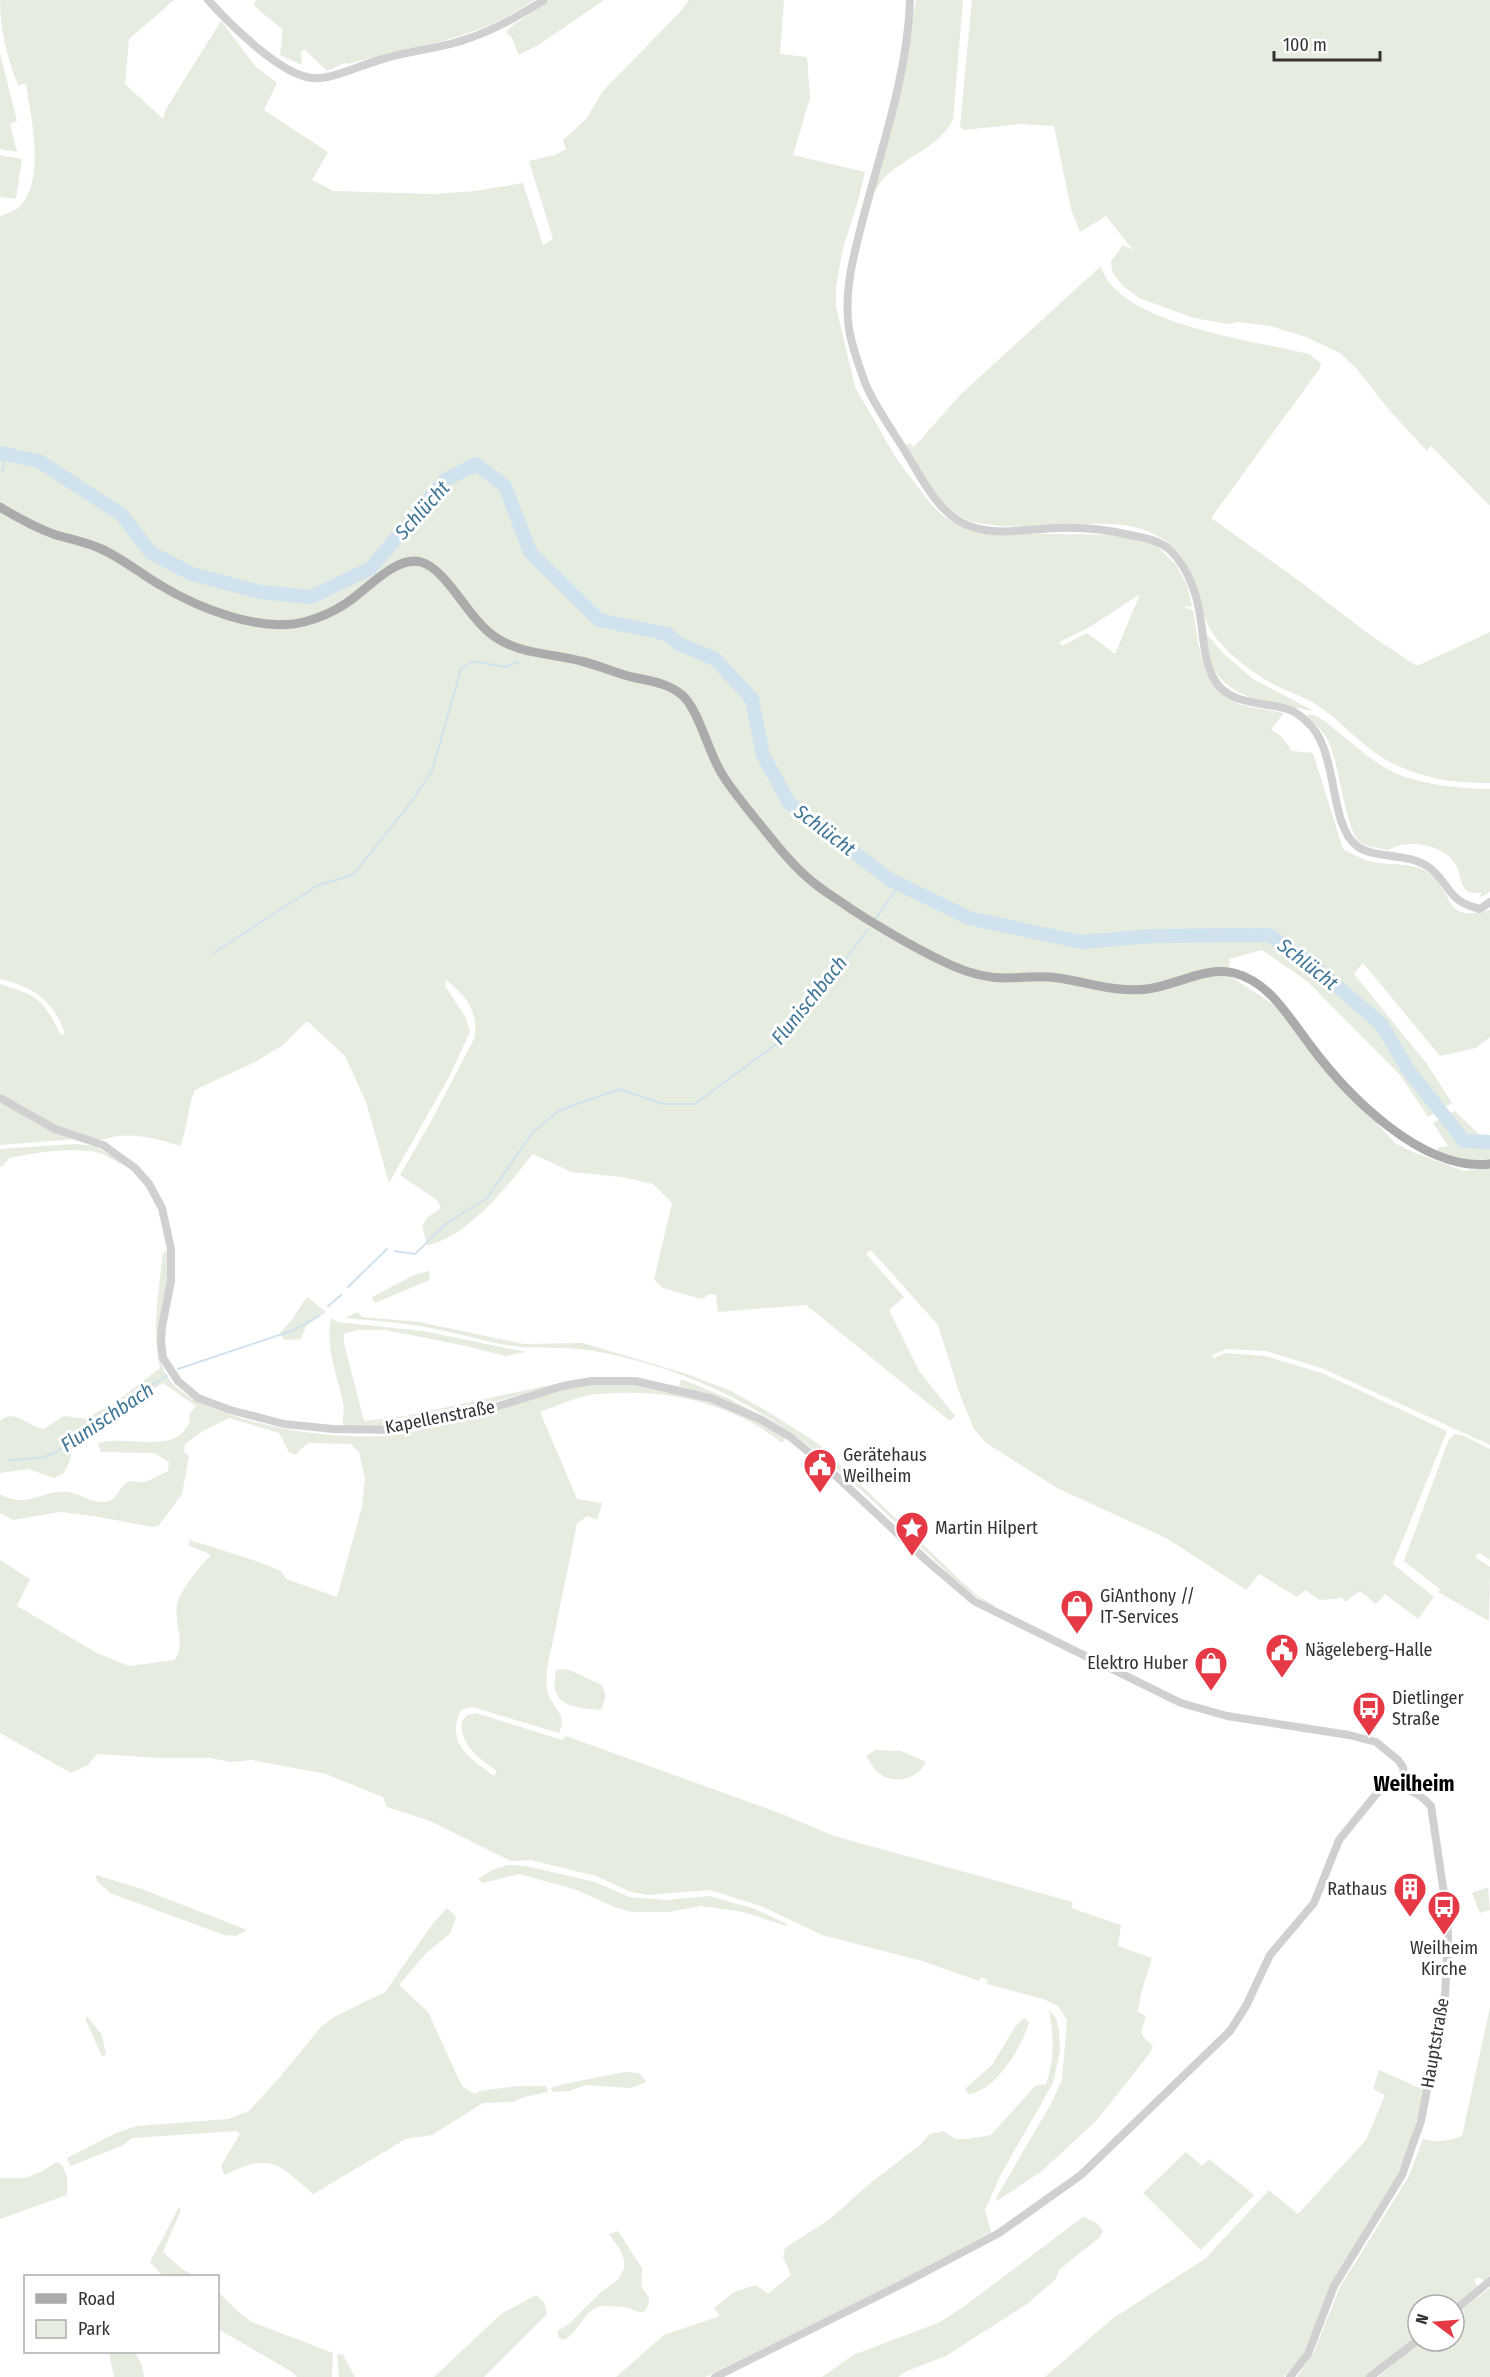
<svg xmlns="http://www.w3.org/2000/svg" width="1490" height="2377" font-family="'Fira Sans Condensed',sans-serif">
	<rect width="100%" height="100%" fill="#fff"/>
	<!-- green -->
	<path fill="#e6ecdf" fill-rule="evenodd" d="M0 0H174L129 39 125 84 163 119 166 109 221 21 256 67 277 83 264 110 328 152 312 180 333 191 435 194 475 191 523 183 543 245 553 239 529 161 555 155 566 149 563 140 586 119 603 91 680 12 689 0H784L780 54 807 57 810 98 793 155 865 172 858 201 843 248 836 287V307L855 387 896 458 930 503 944 517 969 529 991 533 1122 535 1148 542 1158 547 1176 565 1187 585 1192 606 1183 607 1193 610C1200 647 1199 691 1242 705 1256 709 1271 710 1284 713L1271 729 1282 737 1292 751 1313 753 1343 849C1351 853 1360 858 1368 861 1387 866 1416 861 1431 875 1457 898 1442 922 1490 910V1037L1476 1048 1440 1056 1363 963 1354 974 1427 1064 1452 1103 1428 1117 1400 1075 1307 981 1262 950 1229 959 1230 976 1274 1005 1313 1054 1395 1143 1413 1152 1464 1171 1490 1167V1445L1324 1369 1266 1351 1227 1349 1212 1355 1213 1358 1226 1353 1265 1356 1322 1373 1447 1431 1393 1564 1434 1597 1418 1619 1385 1594 1376 1604 1360 1591 1345 1602 1342 1598 1320 1600 1305 1590 1297 1597 1259 1574 1246 1590 1168 1539 1057 1488 986 1443 974 1429 960 1395 938 1325 871 1250 866 1254 904 1297 889 1310 919 1371 955 1416 950 1421 806 1305 718 1312 716 1295 709 1294 702 1299 663 1288 654 1279 672 1203 653 1184 621 1177 572 1172 533 1154C509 1184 466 1239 427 1245L422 1226 428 1217 441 1208 437 1200 400 1175 429 1125 475 1037C477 1009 467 997 446 980L445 986 466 1018 470 1032 449 1077 389 1183 366 1102 345 1056 307 1021 283 1045 257 1061 195 1090C187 1107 188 1128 180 1146 160 1140 141 1134 120 1136 112 1136 105 1141 97 1139 61 1132 30 1113 0 1093V984C39 996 43 1000 61 1035L65 1034C54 1000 33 987 0 979V216C5 214 12 212 17 209 47 183 31 118 26 84L18 85C7 58 0 29 0 0ZM1140 594 1115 654 1087 633 1062 646 1059 642 1090 627Z
		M256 0H534C476 41 413 46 347 64L344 63 327 71 304 49 301 52 302 65 280 55 283 30 254 6Z
		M550 0H604L540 44 519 55 512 38 506 32 513 25Z
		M916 0H963L953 120C939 147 905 157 884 178 879 183 875 192 871 198L902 81Z
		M972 0H1490V506L1431 446 1427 451 1390 411 1356 368 1340 353 1306 337 1270 326 1239 322 1228 324 1194 318 1139 298 1123 286 1112 272 1111 261 1123 245 1133 250 1106 216 1080 232 1071 209 1054 126 1021 124 964 130 960 126Z
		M0 53 17 121 10 124 17 152 0 149Z
		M0 155 22 159 16 199 0 197Z
		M1101 266C1117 325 1258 341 1309 354L1321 363 1320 368 1211 518 1302 583 1366 632 1415 665H1419L1490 632V783C1449 784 1403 775 1370 749 1351 735 1335 716 1314 703 1304 697 1292 693 1281 688 1258 677 1233 659 1217 639 1191 606 1205 567 1161 538 1141 525 1116 523 1092 524 1057 525 1013 530 979 523 965 521 953 512 944 503 928 488 917 465 906 446L909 443 914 447 961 394Z
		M1204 631 1223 653 1253 679 1314 711C1278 705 1228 701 1211 664 1207 654 1206 641 1204 631Z
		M1308 714 1317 716C1342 733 1364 757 1391 771 1415 784 1463 789 1490 789V891L1486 895 1480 897 1481 892C1476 893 1471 894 1467 891 1459 885 1461 873 1456 865 1444 844 1407 838 1388 850 1380 848 1367 847 1361 843 1346 833 1339 765 1330 745 1325 733 1317 725 1307 717Z
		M0 1101 77 1139 0 1145Z
		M1455 1111 1483 1138 1490 1136V1160L1470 1162 1436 1152 1438 1148 1448 1146 1433 1123Z
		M75 1144 94 1146 123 1162 120 1164C114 1160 106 1155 99 1153 74 1146 34 1153 9 1158L3 1166 0 1167V1149Z
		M169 1248C172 1270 165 1314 163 1338 162 1345 160 1354 161 1361 165 1385 192 1400 212 1408 265 1429 329 1439 386 1436 406 1435 428 1427 448 1422 496 1411 543 1391 592 1384 629 1379 695 1395 729 1410 746 1417 773 1424 785 1439L782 1443C736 1406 675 1390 617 1393 608 1394 598 1393 589 1395 572 1399 556 1406 540 1412L577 1499 602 1503 597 1520 587 1516 577 1524 547 1669C547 1676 545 1687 548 1694 554 1709 568 1716 559 1733L472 1707 461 1710C445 1743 470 1758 494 1776L497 1771C479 1759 459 1744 462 1721L467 1715 476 1713 562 1740 566 1736 782 1814 834 1836 1073 1902 1071 1908 1121 1925 1118 1946 1152 1958 1141 1993 1138 2012 1146 2016 1141 2031 1144 2038 1153 2046 1150 2053 1096 2121 1042 2171 997 2201 996 2198 1052 2102 1062 2080 1067 2020 1058 2006 1043 1999 987 1984 988 1980 981 1977 979 1981 922 1961 822 1935 761 1906 710 1890 647 1895 631 1892 596 1876 531 1860 511 1861 430 1821 387 1807 383 1797 326 1774 252 1760 230 1762 211 1758H160L97 1754 88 1765 71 1773 0 1733V1560L30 1579 17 1606 97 1653 129 1666 175 1660C186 1642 174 1625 177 1605 179 1591 201 1565 211 1555L188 1545 190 1540 259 1562 281 1571 286 1579 337 1597 362 1507 365 1479 359 1452 350 1444 309 1443 302 1448 296 1455 289 1452 279 1433 229 1418 203 1431 185 1444 184 1452 189 1456 182 1494 159 1525 152 1527 94 1516 60 1512 13 1520 0 1513V1494C27 1510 42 1489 68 1492 80 1493 90 1503 104 1502 116 1501 117 1492 124 1485 130 1479 135 1482 142 1482 149 1482 160 1474 168 1471L169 1462 154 1453 101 1452 98 1443C122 1436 154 1448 177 1437 182 1435 186 1428 190 1423L189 1415 196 1406 163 1383 115 1412 73 1444 70 1460 64 1473 54 1478 28 1469 0 1473V1421C14 1408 28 1426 43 1429L64 1416 87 1419 101 1410 111 1406 160 1368C151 1331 159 1291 163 1253Z
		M429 1271 430 1280 375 1303 372 1297 414 1275Z
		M307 1297 326 1312 306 1326 301 1339 284 1340 280 1333 290 1322Z
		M358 1312 362 1317 419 1322 524 1344 583 1343 687 1374 731 1391 770 1413 817 1443 959 1579 978 1596 994 1605 993 1607C966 1592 945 1570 923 1549 891 1518 858 1486 823 1457 755 1401 674 1364 587 1350 560 1346 533 1350 506 1345 479 1340 453 1332 426 1327 399 1322 372 1321 345 1318Z
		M331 1318 338 1322 423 1331 526 1352 506 1356 461 1345 385 1330H357L344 1334V1343L364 1421 406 1416 564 1382 484 1405 390 1427 343 1426C342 1418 345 1410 343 1402 337 1375 325 1347 331 1318Z
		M681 1379 730 1399 754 1412 753 1413 712 1395 679 1386Z
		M1455 1434 1464 1436 1490 1449V1560L1479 1553 1475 1557 1490 1567 1489 1621 1438 1592 1440 1589 1404 1561 1449 1439Z
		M563 1669 572 1671 602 1685 606 1696 601 1710C585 1708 559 1709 555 1689 554 1684 555 1676 556 1670Z
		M875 1750 901 1751 926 1762C916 1781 894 1785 877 1772 873 1768 870 1761 866 1756Z
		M508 1865 526 1866 595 1882 629 1897 665 1900 709 1896 755 1909 787 1924 786 1926 743 1912 701 1906 668 1912H631L614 1907 577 1890 519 1874 483 1883 478 1879 492 1870Z
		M96 1875 142 1889 247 1930 236 1936 224 1935 110 1893 97 1881Z
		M1488 1887 1490 1910 1480 1913 1472 1893Z
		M447 1908 456 1917 450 1934 427 1952 399 1985 428 2012 462 2086 475 2094 480 2091 518 2086H546L548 2092 524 2097 513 2102 483 2103 432 2135 406 2139 313 2194C278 2163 270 2152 225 2175L221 2166 240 2134 236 2131 132 2138 122 2146 70 2166 67 2158 116 2133 137 2126 228 2119 249 2111 280 2077 321 2027 336 2016 385 1992 434 1922Z
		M1490 2007V2276L1484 2281 1478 2277 1474 2280 1478 2288 1454 2306 1418 2305V2335L1366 2377H1297L1314 2352 1340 2287 1409 2176 1423 2139C1437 2143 1448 2141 1462 2136Z
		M1049 2010 1056 2018 1059 2031 1060 2051 1053 2083 1001 2174 985 2210 991 2232 904 2279 705 2377H616L664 2335 720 2316 714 2308 734 2292 756 2285 768 2294 791 2275 783 2257 785 2248 830 2219 868 2185 920 2145 930 2134 943 2131 956 2139H968L991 2135 1035 2086 1046 2084C1055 2057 1054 2037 1049 2010Z
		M87 2016 102 2035 106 2055 102 2056 86 2021Z
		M1024 2018 1029 2022C1023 2046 995 2091 969 2094L965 2090 968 2086 992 2065 1015 2027Z
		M1379 2070 1424 2090 1413 2135 1395 2181 1320 2314 1303 2355 1284 2377H1045L1112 2319 1206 2258 1269 2190 1298 2214 1366 2140 1385 2095 1373 2089Z
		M625 2072 639 2073 647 2082 630 2088 585 2085 569 2091 553 2092 551 2088 564 2084Z
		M1186 2152 1202 2166 1209 2159 1254 2195 1201 2250 1143 2193Z
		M56 2162 62 2165 67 2177V2195L0 2219V2178H25L41 2172Z
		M179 2207 181 2210 163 2252 182 2269 195 2276H163L150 2262Z
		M1083 2217 1095 2222 1103 2230 1100 2237 1060 2269 1055 2280 1027 2304 946 2356 907 2371 898 2377H822L853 2355 938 2323 962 2308Z
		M618 2231 642 2268 641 2286 649 2298V2304L644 2312C636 2313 633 2309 626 2307 623 2307 604 2306 602 2306 583 2309 579 2334 563 2340L558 2337V2331L570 2323 600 2293 618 2280 624 2269V2260L621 2251 609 2234Z
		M1490 2288V2377H1378L1422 2341H1454V2316Z
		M218 2291 236 2310 252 2322 333 2353 332 2377H297L292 2372 218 2329Z
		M536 2295 544 2302 547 2314 484 2377H434L501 2314Z
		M109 2352H135L142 2365 144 2377H114Z
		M337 2354 343 2355 355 2377H339Z"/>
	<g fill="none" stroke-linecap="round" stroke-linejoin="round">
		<!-- stream -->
		<path stroke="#cfe2ee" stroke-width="2" d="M2 472 6 455
			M876 918 900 884
			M212 954 318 885 353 875 412 801 432 771 461 669 473 661 505 667 518 662
			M395 1251 415 1254 447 1223 487 1198 532 1133 558 1111 619 1089 663 1104H695L775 1045 839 968 868 929
			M348 1287 387 1249
			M328 1306 341 1295
			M178 1369 294 1330 319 1316
			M10 1460 41 1458 56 1452 88 1431 126 1401 167 1376"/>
		<!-- river -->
		<path stroke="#cfe2ee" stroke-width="14" d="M0 453 39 461 122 515 151 553 192 574 260 592 311 597 371 568 445 480 476 464 505 486 530 552 599 620 667 634 679 644 715 659 752 699 763 755 789 803 889 879 969 918 1081 942 1152 936 1269 935 1310 963 1381 1024 1409 1071 1464 1141 1490 1142"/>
		<!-- minor -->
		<path stroke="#d0d0d0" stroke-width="8" d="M208 0C230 24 279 74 312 78 332 80 363 64 383 59 410 50 440 49 467 39 495 30 519 16 544 0
			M910 0C908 70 883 144 865 211 856 247 845 282 848 320 849 338 857 360 863 377 870 399 892 430 905 451 920 475 935 508 961 522 989 538 1027 529 1057 528 1084 527 1110 530 1135 536 1147 538 1162 542 1171 551 1189 569 1198 597 1201 622 1204 642 1204 661 1214 679 1229 707 1266 701 1290 710 1295 712 1302 717 1306 721 1340 749 1327 823 1357 846 1375 860 1409 851 1431 869 1452 887 1447 901 1480 909L1490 902
			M0 1098 55 1129 103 1145 135 1168 149 1184 162 1208 171 1249V1281L162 1327 161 1342 163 1358 178 1381 198 1398 230 1410 284 1424 333 1429 392 1430 482 1411 563 1386 591 1381H635L710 1398 760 1419 789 1436 821 1462 926 1560 974 1601 1181 1703 1227 1716 1349 1735 1376 1742 1398 1760 1403 1767 1405 1788
			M1454 2311 1490 2281
			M715 2377 904 2283 999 2233 1081 2175 1230 2031 1246 2006 1270 1955 1314 1903 1339 1840 1378 1792C1399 1782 1416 1790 1431 1806L1447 1914 1448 1938 1445 1996 1421 2121 1402 2175 1334 2286 1308 2354 1290 2377
			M1370 2377 1418 2340"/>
		<!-- major -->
		<path stroke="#ababab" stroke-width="9" d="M0 507C18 518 36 528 56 535 70 539 85 542 99 548 121 557 139 573 160 585 198 608 260 633 304 622 319 618 333 612 345 604 366 591 396 555 421 562 447 569 468 619 495 637 522 655 551 653 581 661 598 665 615 673 632 677 650 681 668 683 682 695 698 708 709 754 722 774 731 789 743 803 754 817 773 840 791 865 814 883 826 893 839 900 851 909 884 930 917 950 953 966 969 973 986 978 1005 978 1023 978 1040 975 1058 978 1088 982 1116 993 1147 989 1175 986 1205 966 1234 973 1270 982 1289 1018 1310 1045 1347 1095 1422 1172 1490 1164"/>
	</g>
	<!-- icons -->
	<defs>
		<g id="civic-pin" transform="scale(1.725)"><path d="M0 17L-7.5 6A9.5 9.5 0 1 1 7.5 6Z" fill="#e63946" stroke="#fff"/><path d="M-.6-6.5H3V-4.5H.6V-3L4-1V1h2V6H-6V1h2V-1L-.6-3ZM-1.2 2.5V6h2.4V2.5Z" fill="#fff"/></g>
		<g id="sight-pin" transform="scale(1.725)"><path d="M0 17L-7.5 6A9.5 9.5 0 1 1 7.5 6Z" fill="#e63946" stroke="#fff"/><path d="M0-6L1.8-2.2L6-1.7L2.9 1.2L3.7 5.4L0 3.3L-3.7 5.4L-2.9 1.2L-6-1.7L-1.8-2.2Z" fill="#fff"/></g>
		<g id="shop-pin" transform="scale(1.725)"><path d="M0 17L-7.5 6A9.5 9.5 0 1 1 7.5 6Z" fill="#e63946" stroke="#fff"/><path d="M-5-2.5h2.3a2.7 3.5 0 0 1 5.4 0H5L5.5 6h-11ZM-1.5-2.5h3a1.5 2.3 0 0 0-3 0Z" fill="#fff"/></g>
		<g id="bus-pin" transform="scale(1.725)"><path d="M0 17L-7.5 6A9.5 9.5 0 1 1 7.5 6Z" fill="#e63946" stroke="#fff"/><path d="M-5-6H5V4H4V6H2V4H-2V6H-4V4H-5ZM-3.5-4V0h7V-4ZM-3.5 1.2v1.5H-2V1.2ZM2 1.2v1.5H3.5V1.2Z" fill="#fff"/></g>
		<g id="building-pin" transform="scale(1.725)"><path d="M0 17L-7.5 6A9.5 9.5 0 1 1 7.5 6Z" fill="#e63946" stroke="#fff"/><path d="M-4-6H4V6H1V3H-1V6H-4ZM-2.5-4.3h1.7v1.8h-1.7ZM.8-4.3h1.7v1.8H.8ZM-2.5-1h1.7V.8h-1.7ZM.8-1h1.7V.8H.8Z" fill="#fff"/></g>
	</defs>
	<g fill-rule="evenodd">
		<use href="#civic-pin" x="820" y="1465"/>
		<use href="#sight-pin" x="912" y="1528"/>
		<use href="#shop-pin" x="1077" y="1606"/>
		<use href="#civic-pin" x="1282" y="1650"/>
		<use href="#shop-pin" x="1211" y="1663"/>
		<use href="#bus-pin" x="1369" y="1708"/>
		<use href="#building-pin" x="1410" y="1889"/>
		<use href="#bus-pin" x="1444" y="1907"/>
	</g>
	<g text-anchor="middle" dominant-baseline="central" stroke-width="6" stroke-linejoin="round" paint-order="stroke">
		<!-- street labels -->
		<g font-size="18" fill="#333" stroke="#fff">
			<text transform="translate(440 1417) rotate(-11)">Kapellenstraße</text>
			<text transform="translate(1435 2043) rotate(-80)">Hauptstraße</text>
		</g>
		<!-- poi labels -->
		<g font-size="18" fill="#333" stroke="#fff" text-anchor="start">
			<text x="843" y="1455">Gerätehaus<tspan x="843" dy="21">Weilheim</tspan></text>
			<text x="935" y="1528">Martin Hilpert</text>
			<text x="1100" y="1596">GiAnthony //<tspan x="1100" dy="21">IT-Services</tspan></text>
			<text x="1305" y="1650">Nägeleberg-Halle</text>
			<text x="1188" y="1663" text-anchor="end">Elektro Huber</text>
			<text x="1392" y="1698">Dietlinger<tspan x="1392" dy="21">Straße</tspan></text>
			<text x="1387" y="1889" text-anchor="end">Rathaus</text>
			<text x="1444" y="1948" text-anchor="middle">Weilheim<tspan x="1444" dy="21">Kirche</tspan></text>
		</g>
		<!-- water labels -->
		<g font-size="20" font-style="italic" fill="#3f7597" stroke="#fff">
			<text transform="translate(422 510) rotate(-48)">Schlücht</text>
			<text transform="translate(825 830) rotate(37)">Schlücht</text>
			<text transform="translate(1308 964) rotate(38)">Schlücht</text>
			<text transform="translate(809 1000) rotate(-51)">Flunischbach</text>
			<text transform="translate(107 1417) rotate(-34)">Flunischbach</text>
		</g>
		<!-- quarter labels -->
		<g font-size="21" font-weight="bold" fill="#000" stroke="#fff">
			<text x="1414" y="1784">Weilheim</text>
		</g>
	</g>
	<!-- legend -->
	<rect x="24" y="2275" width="195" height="78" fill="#ffffff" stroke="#adadad" stroke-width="1.5"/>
	<rect x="36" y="2294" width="30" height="9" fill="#ababab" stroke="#adadad" stroke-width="1.5"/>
	<text x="78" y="2305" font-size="18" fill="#333333">Road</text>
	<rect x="36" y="2320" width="30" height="18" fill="#e6ecdf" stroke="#adadad" stroke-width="1.5"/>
	<text x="78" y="2335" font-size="18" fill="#333333">Park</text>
	<!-- north arrow -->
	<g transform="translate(1436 2323) rotate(286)"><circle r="28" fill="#ffffff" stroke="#adadad" stroke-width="1.5"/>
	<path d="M0-4.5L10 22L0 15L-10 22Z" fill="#e63946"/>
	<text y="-9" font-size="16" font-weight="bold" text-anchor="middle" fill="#333333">N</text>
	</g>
	<!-- scale -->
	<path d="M1274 51v9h106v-9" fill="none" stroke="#333333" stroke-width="3"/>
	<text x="1283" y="51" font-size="18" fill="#333333" stroke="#ffffff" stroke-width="4.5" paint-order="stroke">100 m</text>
</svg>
